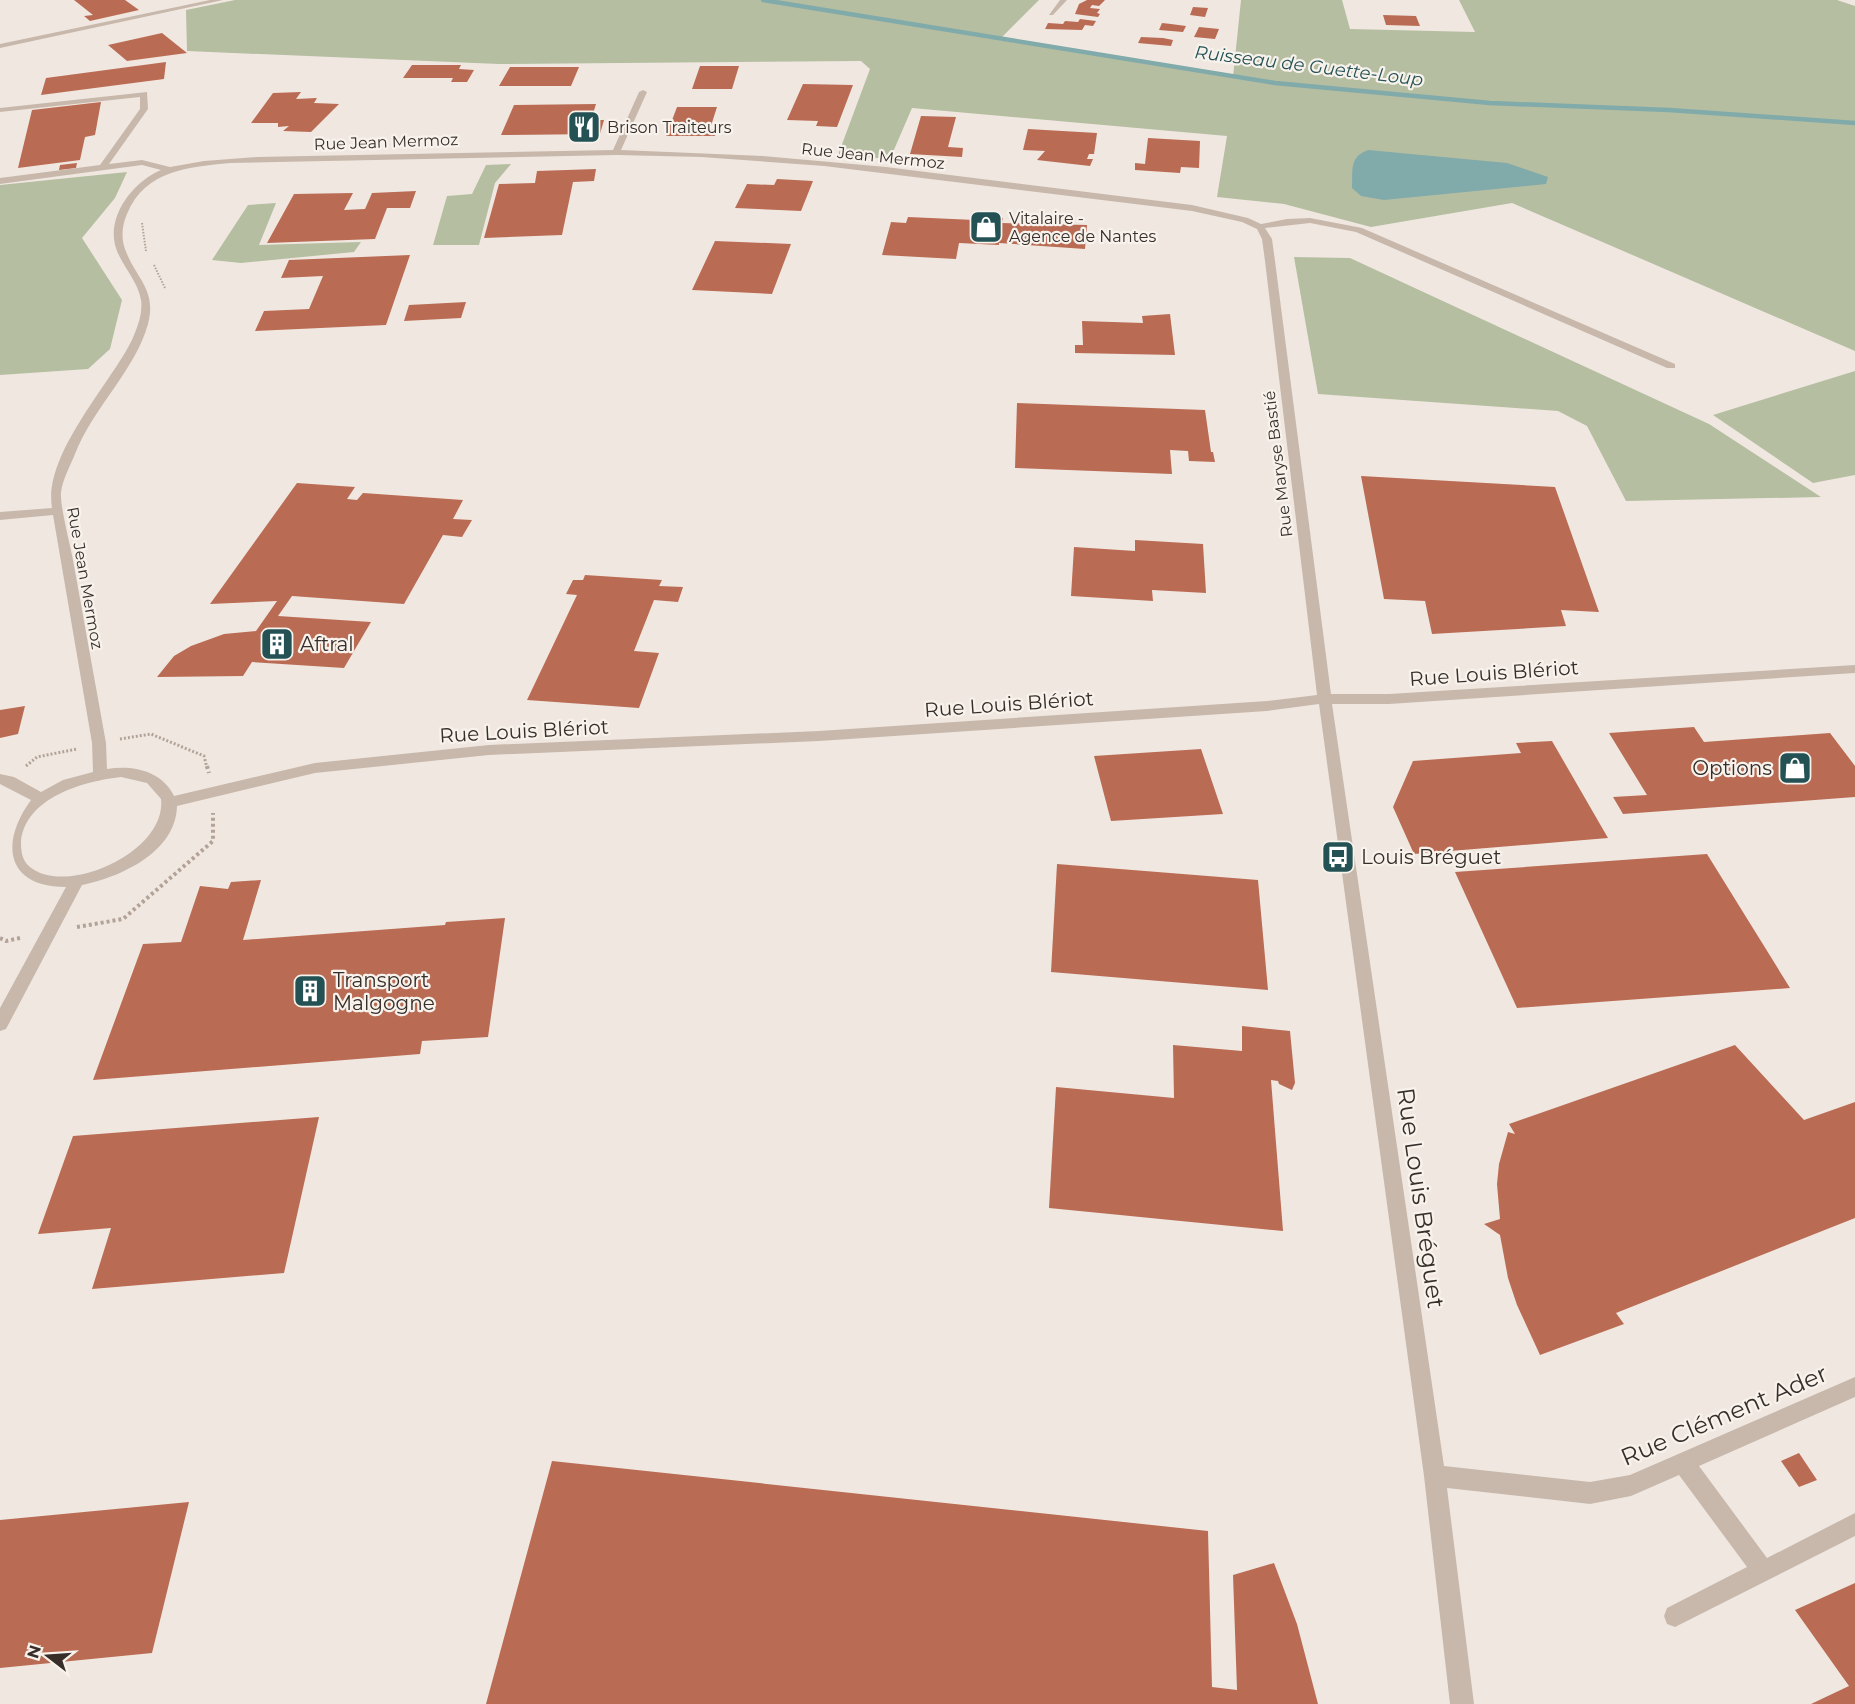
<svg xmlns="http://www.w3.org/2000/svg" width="1855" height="1704" font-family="Montserrat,sans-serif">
	<rect width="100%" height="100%" fill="#f0e8e0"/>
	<!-- green -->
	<path fill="#b5bea1" d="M235 0H1039L999 40 1233 77 1241 0H1342L1350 29 1475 32 1459 0H1837L1855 6V351L1512 203 1371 227 1284 204 1217 197 1227 136 912 108 890 159 838 155 870 69 861 61 499 64 187 51 186 10Z
		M511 164 495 183 479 245H433L447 196 472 194 486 165Z
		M127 172 115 198 82 238 122 300 110 349 88 369 0 375V185Z
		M276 203 259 245 361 242 354 252 241 263 212 260 248 205Z
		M1294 257 1350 258 1709 424 1821 497 1626 501 1587 426 1558 411 1318 394Z
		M1855 371V475L1813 483 1713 415Z"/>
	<!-- water -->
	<path fill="#81aaab" d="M1368 150 1507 163 1548 177 1546 184 1384 200 1361 196 1352 188C1353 170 1349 157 1368 150Z"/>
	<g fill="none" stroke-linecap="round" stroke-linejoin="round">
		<!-- stream -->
		<path stroke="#81aaab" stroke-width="4.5" d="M763 0 1275 83 1490 103 1669 110 1855 123"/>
	</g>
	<!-- building -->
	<path fill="#ba6b54" d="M74 0H125L139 10 90 21 84 16 93 15Z
		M1087 0H1105L1099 6 1092 5 1090 8 1100 9 1097 13 1100 14 1098 17 1075 14 1079 4Z
		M1193 7 1208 8 1205 17 1190 15Z
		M1383 15 1416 16 1420 26 1386 25Z
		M1080 19 1096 21 1093 26 1085 25 1082 30 1045 29 1048 23 1063 24 1065 21 1078 22Z
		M1162 23 1171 24 1186 26 1183 32 1159 30Z
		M1199 27 1219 29 1215 39 1194 37Z
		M162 33 187 53 127 61 108 45Z
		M1141 37 1163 38 1173 40 1171 46 1138 43Z
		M166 62 164 79 41 95 46 78Z
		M412 65H461L459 69 474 70 467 82H451L453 78H403Z
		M700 66H739L732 89H692Z
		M510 67H579L571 86H499Z
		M803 84 853 85 837 127 816 126 818 121 787 120Z
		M301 92 296 99 317 98 314 103 339 104 311 132 283 131 289 126 278 127V123H251L273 93Z
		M101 102 95 135 85 137 80 160 18 168 32 110Z
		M596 104 591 120H604L600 134 501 135 514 105Z
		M677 107H717L710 129 717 130 715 136H666Z
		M921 116 956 117 948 147 963 148 962 157 910 154Z
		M1028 129 1097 133 1094 154H1089L1087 159H1093L1090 166 1037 160 1045 151 1023 150Z
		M1148 138 1200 141 1199 168 1181 167 1180 173 1135 170V163L1145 164Z
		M77 163 76 168 59 170 60 165Z
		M596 169 594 181 573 182 562 235 484 238 499 184 535 183 537 171Z
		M777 179 813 181 801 211 735 208 747 184 774 185Z
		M416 191 410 208H387L375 239 267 243 294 194 353 193 344 210 365 209 372 193Z
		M976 216 1003 218 1002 223 1087 225 1085 249 999 243V245L959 243 956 259 882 255 891 222 906 223 908 217 975 220Z
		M715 241 791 244 772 294 692 290Z
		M410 255 386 325 255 331 264 311 309 309 323 276 281 278 289 260Z
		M466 302 461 318 404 321 409 305Z
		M1170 314 1175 355 1075 353V345H1083L1082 321 1143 323 1142 316Z
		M1017 403 1205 410 1211 452H1213L1215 462 1189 461 1188 451 1170 450 1172 474 1015 468Z
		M1361 476 1555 487 1599 612 1561 610 1566 626 1432 634 1425 601 1384 599Z
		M297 483 355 487 347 499 357 500 363 493 463 500 453 519 472 520 462 537 443 535 404 604 292 596 278 616 371 622 344 668 252 662 243 676 157 677 174 656 191 646 224 634 256 631 277 601 210 604Z
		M1135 540 1203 544 1206 593 1152 590 1153 601 1071 596 1074 547 1135 551Z
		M585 575 662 580 659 586 683 587 678 602 654 600 634 651 659 653 639 708 527 700 577 595 566 594 573 580H583Z
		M25 706 18 734 0 738V710Z
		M1694 727 1704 742 1830 733 1855 766V797L1623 814 1613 797 1647 795 1609 733Z
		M1552 741 1608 838 1414 854 1393 807 1413 761 1521 753 1516 743Z
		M1201 749 1223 814 1111 821 1094 756Z
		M1707 854 1790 988 1517 1008 1455 872Z
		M1057 864 1258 880 1268 990 1051 972Z
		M261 880 243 940 445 925 446 922 505 918 488 1037 422 1041 420 1054 93 1080 143 944 181 942 200 886 228 889 231 882Z
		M1242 1026 1290 1031 1295 1083 1292 1090 1279 1084 1278 1081 1271 1080 1283 1231 1049 1208 1056 1087 1174 1098 1173 1045 1242 1051Z
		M1735 1045 1804 1120 1855 1102V1218L1616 1313 1624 1324 1540 1355 1517 1305 1508 1278 1500 1235 1484 1224 1500 1219 1497 1184 1499 1164 1508 1132 1515 1134 1509 1124Z
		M319 1117 284 1273 92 1289 111 1228 38 1234 73 1136Z
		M1799 1453 1817 1480 1799 1487 1781 1461Z
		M552 1461 1208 1531 1212 1687 1237 1690 1233 1575 1274 1563 1297 1624 1318 1704H486Z
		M189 1502 152 1653 0 1668V1520Z
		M1855 1583V1704H1811L1849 1686 1795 1610Z"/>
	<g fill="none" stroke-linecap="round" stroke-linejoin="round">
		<!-- path-far2 -->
		<path stroke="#b3a297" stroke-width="2" stroke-dasharray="1.5 1.5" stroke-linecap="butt" d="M142 223 146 251
			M154 265 165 288"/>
		<!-- path-far1 -->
		<path stroke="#b3a297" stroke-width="3" stroke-dasharray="2 2" stroke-linecap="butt" d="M120 739 151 734 204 756 207 768
			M26 766 37 757 77 749"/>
		<!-- path -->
		<path stroke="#b3a297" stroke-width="4" stroke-dasharray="3 3" stroke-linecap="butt" d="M207 766 209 773
			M77 927 123 919 213 841V813
			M0 938 6 941 20 938"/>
		<!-- minor -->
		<path fill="#c8b8ac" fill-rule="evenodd" d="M210 0H223L0 48V44Z
			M1060 0H1067L1053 15H1049Z
			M643 90 647 92 621 150 763 156 886 167 1192 205 1248 218 1261 224 1287 219 1310 218 1362 228 1675 364V368H1667L1356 232 1310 223 1265 228 1272 239 1275 261 1331 694H1389L1855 665V673L1389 704H1332L1444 1466 1590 1482 1630 1475 1855 1377V1397L1699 1466 1767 1558 1855 1513V1536L1675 1627 1667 1624 1664 1616 1667 1608 1747 1567 1679 1475 1631 1496 1590 1504 1447 1488 1474 1704H1450L1424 1476 1319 704 1267 711 819 741 489 755 315 773 177 806C176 852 121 877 82 885L6 1029 0 1031V1008L66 887C5 887 0 842 31 800L0 784V774L14 777 41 792 63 780 93 772 92 743 53 515 0 520V512L52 508C43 455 109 386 132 340 137 328 143 314 141 300 138 282 124 268 117 251 104 219 132 182 161 170L142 165 0 184V178L100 165 140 109V97L0 112V108L147 92 148 109 109 164 142 160 170 167 204 161 256 157 613 150 639 92ZM617 155 701 157 824 166 1192 211 1242 222 1257 229 1262 239 1265 261 1317 695 1267 701 819 731 489 745 315 763 174 796C162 771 133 765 107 769L106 743C95 682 84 621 73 560 70 544 60 506 61 493 62 481 70 466 75 454 93 408 136 369 148 324 157 289 136 279 125 249 121 238 122 225 127 214 145 170 189 167 230 163ZM121 777 147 783 161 799C167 852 66 897 30 867 22 861 21 851 21 842 25 797 85 781 121 777Z"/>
	</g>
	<!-- icons -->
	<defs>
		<g id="restaurant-square" transform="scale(1.725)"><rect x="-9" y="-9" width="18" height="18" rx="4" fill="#245254" stroke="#f8f2ec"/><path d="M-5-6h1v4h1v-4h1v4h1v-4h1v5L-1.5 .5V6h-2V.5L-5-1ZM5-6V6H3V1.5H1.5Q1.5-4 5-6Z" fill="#fff"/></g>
		<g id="shop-square" transform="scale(1.725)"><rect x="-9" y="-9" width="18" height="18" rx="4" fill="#245254" stroke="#f8f2ec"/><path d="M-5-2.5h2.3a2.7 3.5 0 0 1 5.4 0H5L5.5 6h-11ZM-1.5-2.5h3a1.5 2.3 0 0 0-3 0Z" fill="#fff"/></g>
		<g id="building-square" transform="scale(1.725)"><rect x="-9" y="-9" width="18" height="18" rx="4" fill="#245254" stroke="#f8f2ec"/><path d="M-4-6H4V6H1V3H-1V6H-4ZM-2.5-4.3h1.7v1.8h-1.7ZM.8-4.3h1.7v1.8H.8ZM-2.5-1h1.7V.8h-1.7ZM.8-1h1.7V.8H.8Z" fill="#fff"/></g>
		<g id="bus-square" transform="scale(1.725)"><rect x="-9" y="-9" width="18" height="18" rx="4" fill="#245254" stroke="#f8f2ec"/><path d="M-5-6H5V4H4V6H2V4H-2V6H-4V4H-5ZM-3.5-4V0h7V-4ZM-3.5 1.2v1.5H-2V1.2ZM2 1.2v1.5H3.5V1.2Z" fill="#fff"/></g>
	</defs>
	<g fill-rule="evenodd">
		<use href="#restaurant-square" x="584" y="127"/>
		<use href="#shop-square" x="986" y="227"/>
		<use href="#building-square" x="277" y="644"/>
		<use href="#shop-square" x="1795" y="768"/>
		<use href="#bus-square" x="1338" y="857"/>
		<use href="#building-square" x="310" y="991"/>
	</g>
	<g text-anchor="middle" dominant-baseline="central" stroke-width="4.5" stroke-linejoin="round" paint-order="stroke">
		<!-- far-poi labels -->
		<g font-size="16" fill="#372e2a" stroke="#f8f2ec" text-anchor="start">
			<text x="607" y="127">Brison Traiteurs</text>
			<text x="1009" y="218">Vitalaire -<tspan x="1009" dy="18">Agence de Nantes</tspan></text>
		</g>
		<!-- far-street labels -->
		<g font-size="16" fill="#372e2a" stroke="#f8f2ec">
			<text transform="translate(386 142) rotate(-2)">Rue Jean Mermoz</text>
			<text transform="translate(873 156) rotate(6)">Rue Jean Mermoz</text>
			<text transform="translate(1278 464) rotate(-97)">Rue Maryse Bastié</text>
			<text transform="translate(85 578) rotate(80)">Rue Jean Mermoz</text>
		</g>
		<!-- far-water labels -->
		<g font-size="18" font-style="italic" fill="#245254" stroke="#f8f2ec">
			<text transform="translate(1309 66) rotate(7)">Ruisseau de Guette-Loup</text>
		</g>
		<!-- poi labels -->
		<g font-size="20" fill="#372e2a" stroke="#f8f2ec" text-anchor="start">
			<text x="300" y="644">Aftral</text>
			<text x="1772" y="768" text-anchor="end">Options</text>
			<text x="1361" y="857">Louis Bréguet</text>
			<text x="333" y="980">Transport<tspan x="333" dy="23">Malgogne</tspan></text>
		</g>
		<!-- street labels -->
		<g font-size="20" fill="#372e2a" stroke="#f8f2ec">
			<text transform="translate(1494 673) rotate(-4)">Rue Louis Blériot</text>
			<text transform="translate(1009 704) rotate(-4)">Rue Louis Blériot</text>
			<text transform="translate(524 731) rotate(-3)">Rue Louis Blériot</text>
		</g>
		<!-- near-street labels -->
		<g font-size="24" fill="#372e2a" stroke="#f8f2ec">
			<text transform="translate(1421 1198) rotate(82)">Rue Louis Bréguet</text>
			<text transform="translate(1724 1415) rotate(-23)">Rue Clément Ader</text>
		</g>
	</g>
	<!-- north arrow -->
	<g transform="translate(48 1656) rotate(287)" stroke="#f8f2ec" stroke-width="4.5" paint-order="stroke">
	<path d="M0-4.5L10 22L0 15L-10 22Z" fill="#372e2a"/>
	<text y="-9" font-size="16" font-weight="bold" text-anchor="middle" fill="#372e2a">N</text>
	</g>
</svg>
